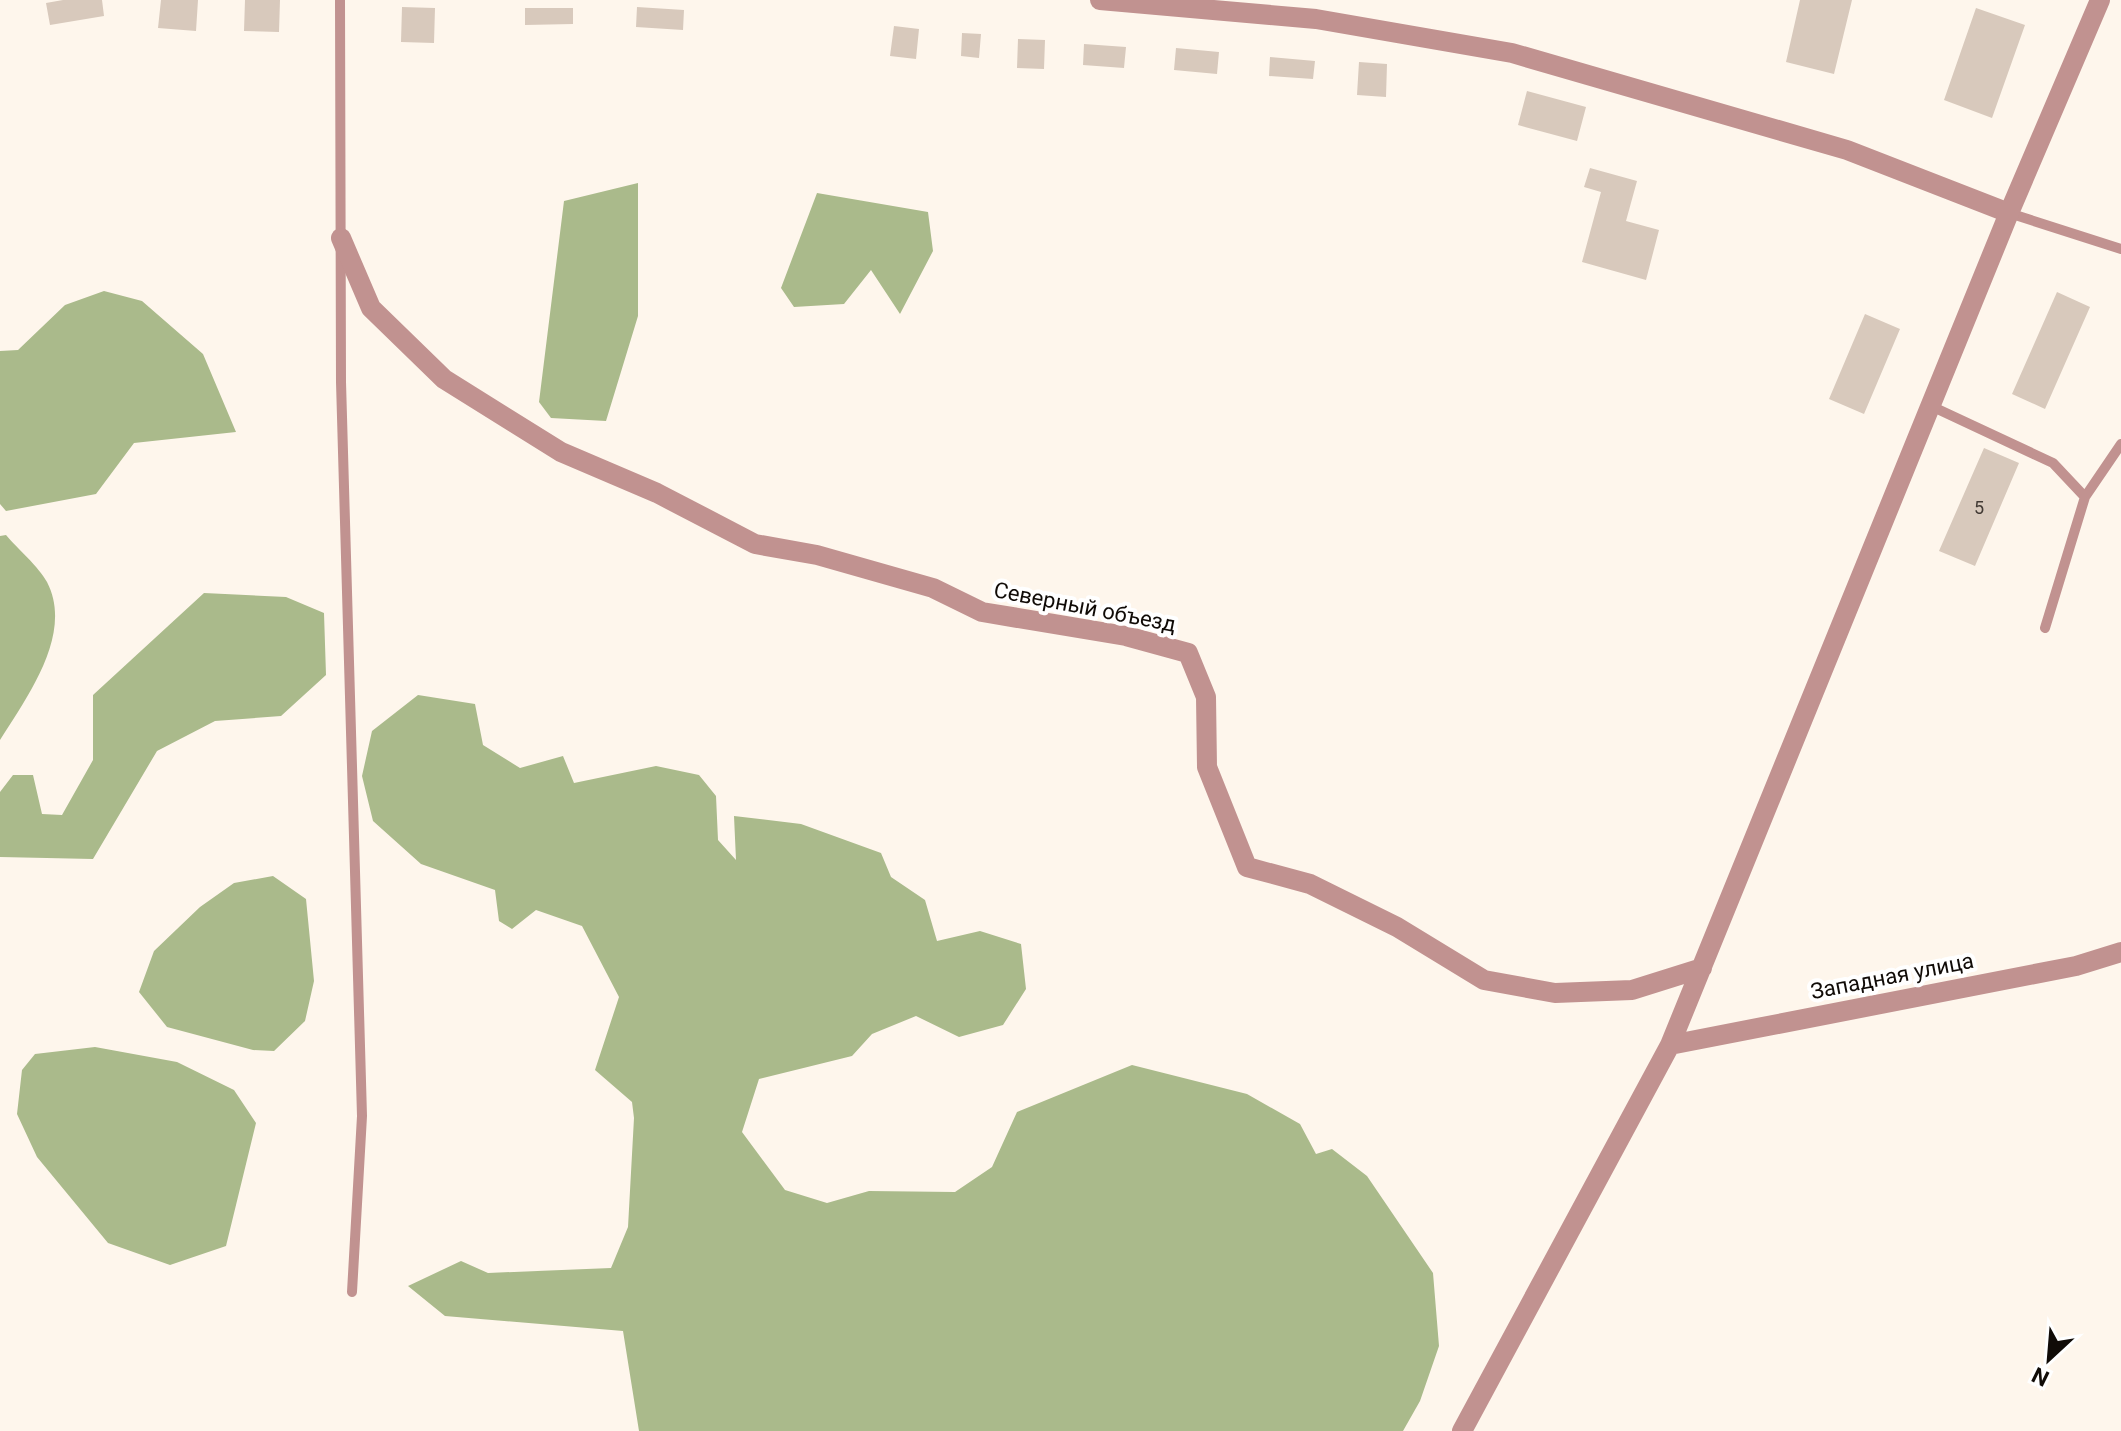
<svg xmlns="http://www.w3.org/2000/svg" width="2121" height="1431" font-family="Roboto,sans-serif">
	<rect width="100%" height="100%" fill="#fef6ec"/>
	<!-- forest -->
	<path fill="#aaba8b" d="M638 183V316L606 421 551 418 539 402 564 201Z
		M817 193 928 212 933 251 900 314 871 270 844 304 794 307 781 288Z
		M104 291 142 301 203 354 236 432 134 443 96 494 6 511 0 504V351L18 350 65 305Z
		M6 535C17 548 39 567 47 582 74 634 27 697 0 740V536Z
		M204 593 286 597 324 613 326 675 281 716 215 721 157 751 93 859 0 857V792L13 775H33L42 814 62 815 93 760V695Z
		M418 695 475 704 483 745 520 768 563 756 574 783 656 766 699 775 716 796 718 840 736 860 734 816 801 824 881 853 891 877 925 900 937 941 980 931 1021 944 1026 989 1003 1025 959 1037 916 1016 872 1034 852 1056 759 1079 742 1132 785 1190 827 1203 869 1191 955 1192 992 1167 1017 1112 1132 1065 1247 1094 1300 1124 1316 1154 1332 1149 1367 1176 1433 1273 1439 1346 1420 1401 1403 1431H639L623 1331 445 1316 408 1286 461 1261 488 1273 611 1268 628 1227 634 1118 632 1102 595 1070 619 997 582 926 536 910 512 929 499 921 495 890 421 864 373 821 362 776 372 731Z
		M273 876 306 899 314 981 305 1021 274 1051 253 1050 167 1027 139 992 154 951 200 907 234 883Z
		M95 1047 177 1062 234 1090 256 1123 226 1246 170 1265 108 1243 37 1157 17 1114 22 1070 35 1054Z"/>
	<!-- building -->
	<path fill="#d8c9bc" d="M63 0H102L104 16 50 25 46 3Z
		M161 0H198L196 31 158 28Z
		M245 0H280L279 32 244 31Z
		M1800 0H1852L1834 74 1786 62Z
		M402 7 435 8 434 43 401 42Z
		M637 7 684 10 683 30 636 27Z
		M525 8H573V24L525 25Z
		M1976 8 2025 25 1992 118 1944 100Z
		M894 26 919 29 916 59 890 56Z
		M962 33 981 34 979 58 961 56Z
		M1018 39 1045 40 1044 69 1017 68Z
		M1084 44 1126 47 1124 68 1083 65Z
		M1176 48 1219 52 1217 74 1174 70Z
		M1270 57 1315 61 1313 79 1269 76Z
		M1359 62 1387 64 1386 97 1357 95Z
		M1527 91 1586 107 1577 141 1518 125Z
		M1590 168 1637 181 1626 221 1659 230 1646 280 1582 262 1601 192 1584 187Z
		M2057 292 2090 307 2045 409 2012 394Z
		M1865 314 1900 329 1864 414 1829 399Z
		M1984 448 2019 463 1975 566 1939 551Z"/>
	<g fill="none" stroke-linecap="round" stroke-linejoin="round">
		<!-- service -->
		<path stroke="#c19290" stroke-width="10" d="M340 0 341 382 362 1116 352 1292
			M2009 213 2121 249
			M1931 406 2053 463 2085 497 2045 628
			M2085 497 2121 444"/>
		<!-- minor -->
		<path stroke="#c19290" stroke-width="20" d="M1100 0 1316 19 1512 53 1847 150 2009 213
			M341 238 371 308 444 379 561 452 657 493 755 544 817 555 933 588 982 612 1126 636 1188 653 1206 697 1207 767 1247 867 1310 884 1397 927 1484 980 1555 993 1632 990 1702 968
			M1670 1045 2076 966 2121 952
			M1462 1431 1670 1045 2009 213 2100 0"/>
	</g>
	<g text-anchor="middle" dominant-baseline="central" stroke-width="8" stroke-linejoin="round" paint-order="stroke">
		<!-- number labels -->
		<g font-size="18" fill="#423a34">
			<text x="1979" y="507">5</text>
		</g>
		<!-- street labels -->
		<g font-size="22" fill="#100b07" stroke="#fff">
			<text transform="translate(1085 607) rotate(11)">Северный объезд</text>
			<text transform="translate(1892 976) rotate(-11)">Западная улица</text>
		</g>
	</g>
	<!-- north arrow -->
	<g transform="translate(2049 1359) rotate(206)" stroke="#ffffff" stroke-width="6" paint-order="stroke">
	<path d="M0-6L14 30L0 20L-14 30Z" fill="#100b07"/>
	<text y="-12" font-size="22" font-weight="bold" text-anchor="middle" fill="#100b07">N</text>
	</g>
</svg>
